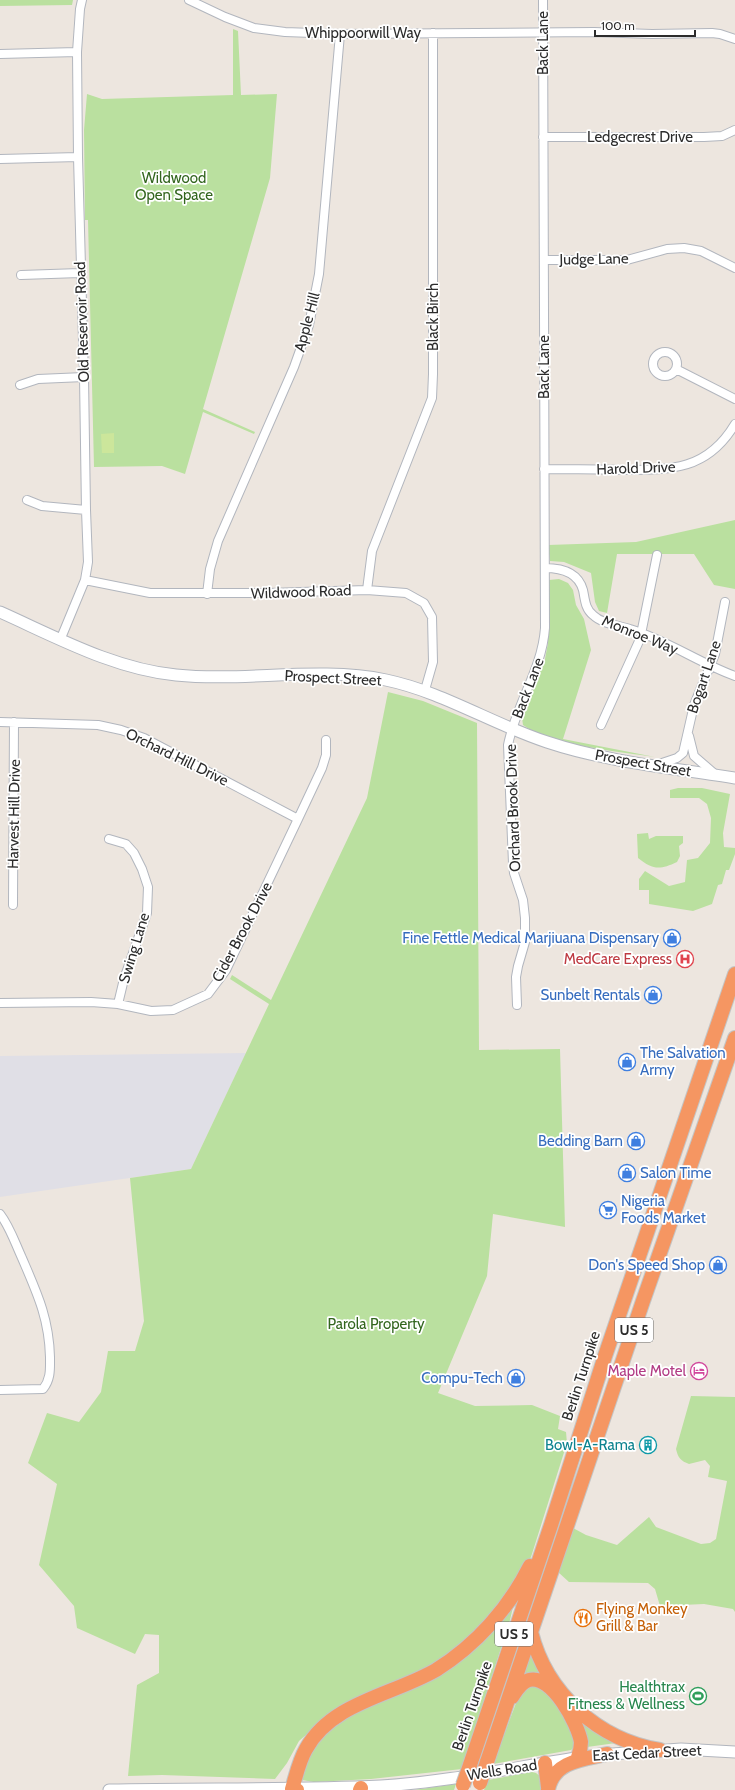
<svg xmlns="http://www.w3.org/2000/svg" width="735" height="1790" font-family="Cabin,sans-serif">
	<rect width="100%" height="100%" fill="#ede6df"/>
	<!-- industrial -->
	<path fill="#e0dfe6" d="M246 1053 191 1169 0 1197V1056Z"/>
	<!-- green -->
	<path fill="#bae09f" d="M0 0H73L72 5 0 6Z
		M233 29 238 31 241 95 277 94 270 178 203 409 255 432 254 434 203 412 185 474 162 466 94 467 88 220H85L84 130 87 94 102 99 233 95Z
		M735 520V589L714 585 694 554H617L607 613 599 611 595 602 591 573 564 562 550 561 548 545 636 542Z
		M549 575V580L559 579 568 583 573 590 576 605 584 619 591 650 563 739 655 757C622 752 549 745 523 725L522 718 545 659 548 643V579Z
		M388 692 423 701 477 723 479 1050 560 1049 565 1227 493 1214 487 1276 438 1393 475 1406 532 1405 560 1416 558 1429 566 1432 567 1443 531 1557 520 1577 486 1621 449 1654 426 1669 335 1709 299 1741 287 1763 275 1779 162 1775 128 1776 137 1685 159 1673V1635L145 1634 135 1654 77 1628 74 1606 39 1565 57 1484 28 1463 47 1413 79 1422 101 1392 108 1351H135L144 1321 130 1178 191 1169 269 1004 230 979 232 975 271 1000 367 798Z
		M678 788H702L730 794 723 833 724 847 735 848V854L729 870H726L722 884 718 885 712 904 693 911 649 904V890H639V879L645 871 669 886 685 882 687 860 698 858 710 843 711 818 707 804 699 798H670V790Z
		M648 833 649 839 656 836H683V843L679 846 680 856 677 862C660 870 653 870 638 858L637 834Z
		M691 1396 735 1397V1612L733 1609 704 1604 660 1606 655 1589 648 1583 569 1582 558 1572 573 1528 586 1535 617 1545 649 1517 656 1527 701 1544 710 1543 716 1539 727 1481 708 1477 710 1466 705 1460 689 1464C681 1461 678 1458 676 1449Z
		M513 1607 510 1620 462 1769 371 1779 314 1782 302 1780 310 1750 339 1721 470 1650Z
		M531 1650 550 1681 523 1675Z
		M531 1684 549 1692 574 1731 575 1747 571 1750 493 1764 521 1690Z
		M577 1714 616 1743 587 1747Z
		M532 1772 536 1773 541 1777 543 1790H484L488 1780Z
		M456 1784 454 1790H414Z"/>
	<!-- pitch -->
	<path fill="#cce69b" d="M114 433V453H102L101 434Z"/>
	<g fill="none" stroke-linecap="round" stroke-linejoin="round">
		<!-- street casing -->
		<g stroke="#b2b6be" stroke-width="10">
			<path id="street" d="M189 0 225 17 254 28 285 32 340 34 594 32 652 34 712 33 720 34 735 39
				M0 54 77 52
				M543 137H704L722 136 735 130
				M0 159 78 157
				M544 260H627L667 249 684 248 701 251 735 268
				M21 275 80 273
				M653 364a12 12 0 1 1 24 0a12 12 0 1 1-24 0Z
				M676 369 735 399
				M20 385 38 379 84 377
				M544 469C570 469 595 469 621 470 670 470 707 471 735 424
				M27 500 42 506 86 510
				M545 568C561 568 578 572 583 590 585 599 585 609 593 615 602 624 618 625 630 629 667 640 699 663 735 676
				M85 580 150 593H267L367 590 406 593 424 603 432 617 433 662 425 690
				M367 590 372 551 432 398 433 374V33
				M207 594 210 569 218 541 294 367 309 325 319 274 340 34
				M61 638 85 580 88 562 86 510 84 377 78 157 77 52 80 9 82 0
				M0 722 98 725 121 730 144 738 298 819
				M601 725 640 639 657 555
				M689 736 694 756 716 775
				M656 765 677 758 683 753 694 705 715 654 725 602
				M109 839 126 844 134 853 142 869 148 887 147 913 124 979 118 1004
				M13 905 14 722
				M0 1003 91 1002 118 1004 151 1011 173 1010 208 994 226 970 298 819 322 768 326 755V740
				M517 1005 516 977 518 966 525 942V918L523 900 514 873 513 863 508 745C516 704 542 670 545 628L543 0
				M0 1214C10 1227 15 1243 22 1258 37 1293 49 1318 50 1357 50 1369 51 1379 43 1389L0 1390"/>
		</g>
		<!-- secondary casing -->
		<g stroke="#b2b6be" stroke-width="13">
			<path id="secondary" d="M0 612C56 637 114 669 176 675 245 682 318 666 386 680 443 692 492 724 547 742 607 762 673 768 735 778
				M599 1755 681 1749 735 1752
				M109 1790C200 1788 291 1790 381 1786 447 1782 511 1768 576 1758"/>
		</g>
		<!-- highway casing -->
		<g stroke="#c4c4c4" stroke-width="16">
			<path id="highway" d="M531 1632C546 1693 598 1740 660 1750
				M512 1697C516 1691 521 1682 529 1680 552 1674 578 1724 581 1742 581 1748 580 1752 578 1757
				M487 1762 643 1301 735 1038
				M545 1763 548 1787
				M470 1765 551 1525 605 1356 735 974
				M297 1790 292 1789C296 1776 299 1761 306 1749 332 1702 393 1695 436 1670 476 1645 509 1608 530 1566
				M360 1790 361 1788
				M548 1790C553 1761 584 1759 607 1754"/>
		</g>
		<!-- street -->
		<use href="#street" stroke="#fff" stroke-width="8"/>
		<!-- secondary -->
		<use href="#secondary" stroke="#fff" stroke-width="11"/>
		<!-- highway -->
		<use href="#highway" stroke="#f59662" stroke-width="14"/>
		<!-- highway-bridge casing -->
		<g stroke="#c4c4c4" stroke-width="16" stroke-linecap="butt">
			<path id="highway-bridge" d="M480 1783 487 1762
				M463 1785 470 1765"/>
		</g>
		<!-- highway-bridge -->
		<use href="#highway-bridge" stroke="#f59662" stroke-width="14"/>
	</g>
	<!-- icons -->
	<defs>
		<g id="shop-ring" transform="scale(0.9)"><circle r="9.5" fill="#fff" stroke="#3f7fe0" stroke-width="1.5"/><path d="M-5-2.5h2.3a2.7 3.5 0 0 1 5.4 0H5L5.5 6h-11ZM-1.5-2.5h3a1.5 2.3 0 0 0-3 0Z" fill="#3f7fe0"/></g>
		<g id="hospital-ring" transform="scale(0.9)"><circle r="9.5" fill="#fff" stroke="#e0444e" stroke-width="1.5"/><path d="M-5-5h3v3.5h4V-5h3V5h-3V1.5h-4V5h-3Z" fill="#e0444e"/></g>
		<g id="supermarket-ring" transform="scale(0.9)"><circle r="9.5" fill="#fff" stroke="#3f7fe0" stroke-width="1.5"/><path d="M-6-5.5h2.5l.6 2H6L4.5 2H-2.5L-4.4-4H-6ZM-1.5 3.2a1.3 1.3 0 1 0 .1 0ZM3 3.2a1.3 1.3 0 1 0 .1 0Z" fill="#3f7fe0"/></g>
		<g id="hotel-ring" transform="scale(0.9)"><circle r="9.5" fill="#fff" stroke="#d1479c" stroke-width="1.5"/><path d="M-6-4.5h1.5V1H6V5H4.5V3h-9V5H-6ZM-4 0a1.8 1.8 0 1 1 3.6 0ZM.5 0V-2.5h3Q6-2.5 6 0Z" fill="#d1479c"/></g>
		<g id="building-ring" transform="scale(0.9)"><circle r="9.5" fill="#fff" stroke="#0f9aa8" stroke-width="1.5"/><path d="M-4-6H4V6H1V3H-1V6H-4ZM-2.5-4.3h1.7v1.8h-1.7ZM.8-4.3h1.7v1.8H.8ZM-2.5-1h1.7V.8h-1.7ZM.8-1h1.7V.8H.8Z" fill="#0f9aa8"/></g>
		<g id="restaurant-ring" transform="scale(0.9)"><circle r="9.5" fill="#fff" stroke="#e8710a" stroke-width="1.5"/><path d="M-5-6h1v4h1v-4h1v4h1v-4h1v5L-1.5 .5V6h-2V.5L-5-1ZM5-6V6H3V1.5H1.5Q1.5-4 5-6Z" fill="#e8710a"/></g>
		<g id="stadium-ring" transform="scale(0.9)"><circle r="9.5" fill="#fff" stroke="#2e9e5b" stroke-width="1.5"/><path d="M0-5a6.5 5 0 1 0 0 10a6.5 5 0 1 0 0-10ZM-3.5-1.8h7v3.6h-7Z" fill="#2e9e5b"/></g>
	</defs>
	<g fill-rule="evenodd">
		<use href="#shop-ring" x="672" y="938"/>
		<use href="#hospital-ring" x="685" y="959"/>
		<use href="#shop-ring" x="653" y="995"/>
		<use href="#shop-ring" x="627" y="1062"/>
		<use href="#shop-ring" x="636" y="1141"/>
		<use href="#shop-ring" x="627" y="1173"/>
		<use href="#supermarket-ring" x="608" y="1210"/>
		<use href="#shop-ring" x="718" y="1265"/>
		<use href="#hotel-ring" x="699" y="1371"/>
		<use href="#shop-ring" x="516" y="1378"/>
		<use href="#building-ring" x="648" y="1445"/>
		<use href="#restaurant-ring" x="583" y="1618"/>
		<use href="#stadium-ring" x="698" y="1696"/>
	</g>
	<g text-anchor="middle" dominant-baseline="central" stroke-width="3.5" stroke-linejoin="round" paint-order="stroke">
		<!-- shield labels -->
		<g fill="#fff" stroke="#6b6b6b" stroke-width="1">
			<rect x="615" y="1318" width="38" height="24" rx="3"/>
			<rect x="495" y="1622" width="38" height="24" rx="3"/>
		</g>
		<g font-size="14" font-weight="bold" fill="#2c2c2c">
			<text x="634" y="1330">US 5</text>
			<text x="514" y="1634">US 5</text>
		</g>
		<!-- street labels -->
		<g font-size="15" fill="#2c2c2c" stroke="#fff">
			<text x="363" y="33">Whippoorwill Way</text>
			<text transform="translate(543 43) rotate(-90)">Back Lane</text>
			<text x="640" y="137">Ledgecrest Drive</text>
			<text transform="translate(594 259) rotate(-1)">Judge Lane</text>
			<text transform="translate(433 317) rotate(-90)">Black Birch</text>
			<text transform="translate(82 322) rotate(-92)">Old Reservoir Road</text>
			<text transform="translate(307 322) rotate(-75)">Apple Hill</text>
			<text transform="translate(544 367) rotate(-90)">Back Lane</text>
			<text transform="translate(636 468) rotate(-2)">Harold Drive</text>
			<text transform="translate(301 592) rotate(-2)">Wildwood Road</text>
			<text transform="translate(640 635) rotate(22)">Monroe Way</text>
			<text transform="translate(704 677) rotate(-71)">Bogart Lane</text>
			<text transform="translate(333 678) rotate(3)">Prospect Street</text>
			<text transform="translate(528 688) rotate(-69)">Back Lane</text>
			<text transform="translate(177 757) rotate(26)">Orchard Hill Drive</text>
			<text transform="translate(643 763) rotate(10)">Prospect Street</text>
			<text transform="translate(513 808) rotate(-92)">Orchard Brook Drive</text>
			<text transform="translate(14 814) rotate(-89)">Harvest Hill Drive</text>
			<text transform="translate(242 932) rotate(-62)">Cider Brook Drive</text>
			<text transform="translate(134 948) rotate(-73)">Swing Lane</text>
			<text transform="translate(581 1376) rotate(-72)">Berlin Turnpike</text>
			<text transform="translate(472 1706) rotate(-71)">Berlin Turnpike</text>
			<text transform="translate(647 1753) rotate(-3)">East Cedar Street</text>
			<text transform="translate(502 1770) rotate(-9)">Wells Road</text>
		</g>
		<!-- park labels -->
		<g font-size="15" fill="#33661f" stroke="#fff">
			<text x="174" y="178">Wildwood<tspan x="174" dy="17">Open Space</tspan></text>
			<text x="376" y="1324">Parola Property</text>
		</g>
		<!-- shop labels -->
		<g font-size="15" fill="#366cbe" stroke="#fff" text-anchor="end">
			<text x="659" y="938">Fine Fettle Medical Marjiuana Dispensary</text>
			<text x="640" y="995">Sunbelt Rentals</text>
			<text x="640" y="1053" text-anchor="start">The Salvation<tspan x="640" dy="17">Army</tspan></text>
			<text x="623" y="1141">Bedding Barn</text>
			<text x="640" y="1173" text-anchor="start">Salon Time</text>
			<text x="621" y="1201" text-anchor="start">Nigeria<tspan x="621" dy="17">Foods Market</tspan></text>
			<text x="705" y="1265">Don's Speed Shop</text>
			<text x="503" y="1378">Compu-Tech</text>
		</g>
		<!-- health labels -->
		<g font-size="15" fill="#be3a42" stroke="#fff" text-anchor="end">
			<text x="672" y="959">MedCare Express</text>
		</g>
		<!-- hotel labels -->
		<g font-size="15" fill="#b23c85" stroke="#fff" text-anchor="end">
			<text x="686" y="1371">Maple Motel</text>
		</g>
		<!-- culture labels -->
		<g font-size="15" fill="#0d838f" stroke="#fff" text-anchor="end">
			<text x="635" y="1445">Bowl-A-Rama</text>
		</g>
		<!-- food labels -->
		<g font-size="15" fill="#c56008" stroke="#fff" text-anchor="start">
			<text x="596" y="1609">Flying Monkey<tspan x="596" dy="17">Grill &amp; Bar</tspan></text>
		</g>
		<!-- leisure labels -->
		<g font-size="15" fill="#27864d" stroke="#fff" text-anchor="end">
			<text x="685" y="1687">Healthtrax<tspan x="685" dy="17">Fitness &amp; Wellness</tspan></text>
		</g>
	</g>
	<!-- scale -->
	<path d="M595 30v6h100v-6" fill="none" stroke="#2c2c2c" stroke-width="2"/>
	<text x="601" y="30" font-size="12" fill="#2c2c2c" stroke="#ffffff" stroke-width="3" paint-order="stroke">100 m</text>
</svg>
